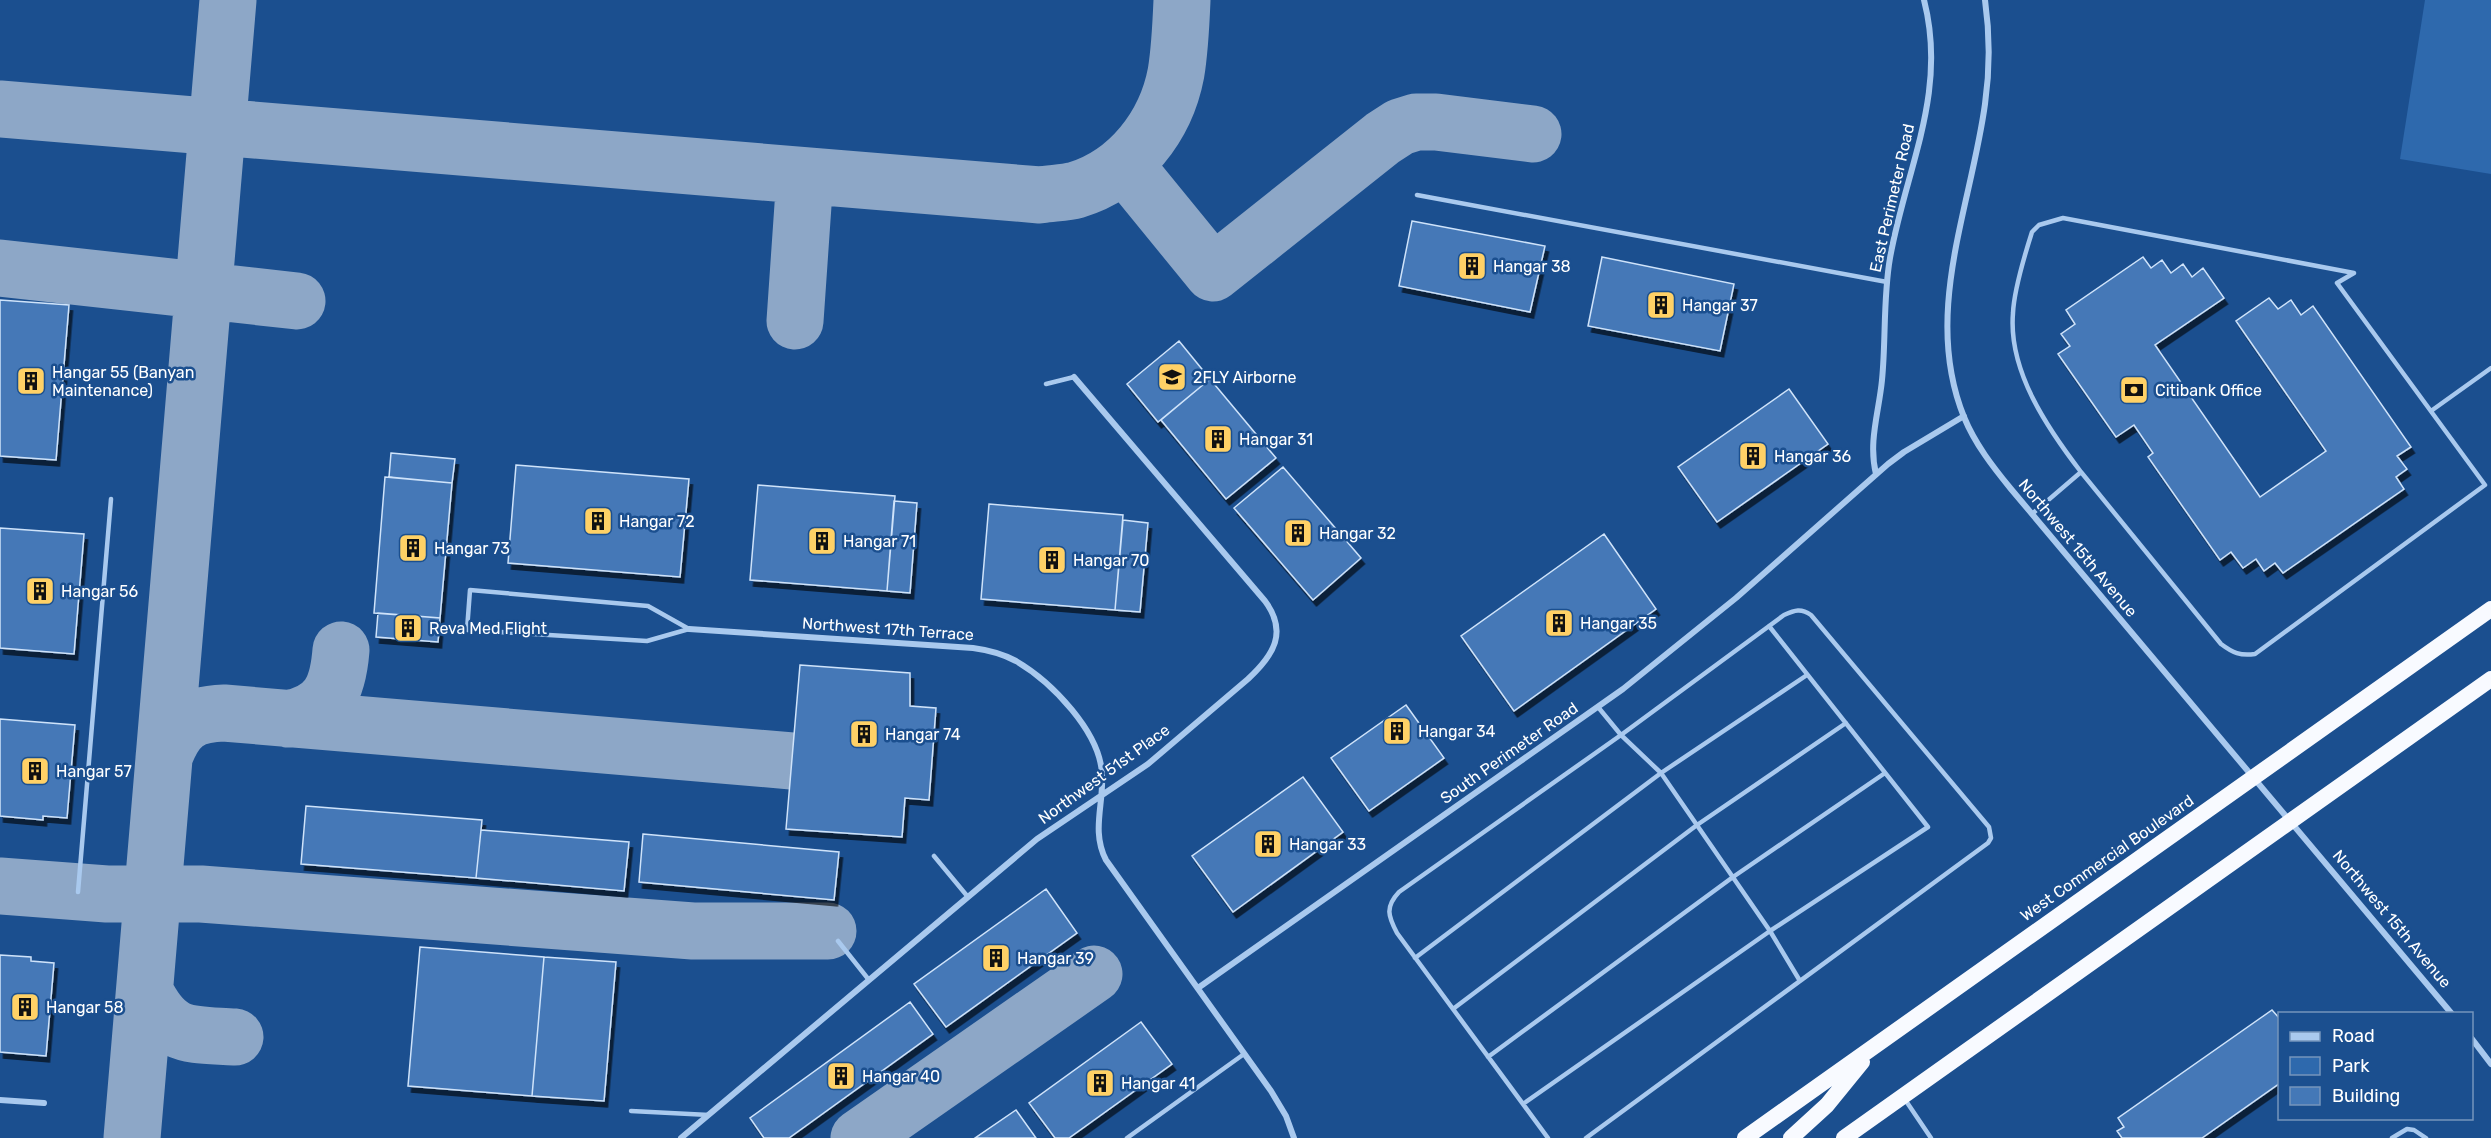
<svg xmlns="http://www.w3.org/2000/svg" width="2491" height="1138" font-family="Rubik,sans-serif">
	<defs>
		<filter id="shadow"><feDropShadow dx="3.5" dy="6" stdDeviation="0" flood-color="#0009"/></filter>
	</defs>
	<rect width="100%" height="100%" fill="#1b4f8f"/>
	<!-- green -->
	<path fill="#2e69ad" d="M2425 0H2491V174L2400 159Z"/>
	<g fill="none" stroke-linecap="round" stroke-linejoin="round">
		<!-- taxiway -->
		<path stroke="#8da7c7" stroke-width="57" d="M0 109 1040 195C1052 193 1065 193 1076 190 1129 174 1166 126 1176 73 1180 49 1181 24 1182 0
			M1124 164 1213 273 1383 138 1400 127 1416 122H1436L1533 134
			M0 268 297 301
			M795 321 805 176
			M288 719C329 711 338 688 341 650
			M164 757C176 725 189 714 224 713L792 761
			M0 886 107 894H201L693 931H828
			M145 992C169 1039 188 1034 235 1037
			M132 1138 228 0
			M859 1138 1094 974"/>
	</g>
	<!-- building -->
	<path fill="#4478b7" stroke="#cfe3fa" stroke-width="1.5" filter="url(#shadow)" d="M1412 221 1545 246 1530 312 1399 286Z
		M1602 257 1734 284 1720 351 1588 326Z
		M2143 257 2151 268 2162 260 2171 273 2183 264 2192 277 2203 268 2224 298 2155 345 2260 497 2326 451 2236 321 2269 298 2278 309 2291 300 2301 315 2313 306 2411 447 2397 456 2407 469 2396 477 2404 489 2283 573 2275 563 2264 571 2256 559 2243 568 2231 552 2220 560 2148 457 2153 453 2134 425 2116 437 2058 354 2070 346 2061 334 2075 324 2066 310Z
		M0 300 69 305 56 460 0 456Z
		M1179 341 1210 379 1158 422 1127 384Z
		M1210 379 1276 458 1226 499 1161 420Z
		M1789 389 1828 444 1717 522 1678 467Z
		M391 453 455 459 452 483 389 477Z
		M516 465 689 479 680 577 508 563Z
		M1283 467 1361 558 1313 600 1234 508Z
		M385 477 452 483 440 618 374 613Z
		M758 485 895 496 887 591 750 580Z
		M894 501 917 503 910 593 887 591Z
		M989 504 1123 515 1115 610 981 599Z
		M1123 520 1148 523 1140 612 1115 610Z
		M0 528 84 534 74 654 0 648Z
		M1604 534 1656 609 1514 711 1461 636Z
		M378 613 440 618 438 642 376 637Z
		M800 665 910 673V706L936 708 929 800 905 798 902 837 786 829Z
		M1406 705 1444 758 1369 811 1331 758Z
		M0 719 75 725 67 818 43 816V820L0 816Z
		M1303 777 1343 832 1233 912 1192 856Z
		M306 806 482 820 476 878 301 864Z
		M481 830 629 842 624 891 476 878Z
		M643 834 839 852 834 900 639 882Z
		M1046 889 1077 933 946 1027 914 984Z
		M420 947 544 957 532 1096 408 1086Z
		M0 955 31 957V961L54 963 46 1056 0 1052Z
		M544 957 616 962 604 1101 532 1096Z
		M910 1002 933 1034 789 1138H764L750 1118Z
		M2272 1010 2280 1019V1083L2202 1138H2122L2117 1131 2124 1127 2118 1118Z
		M1141 1022 1172 1064 1069 1138H1055L1029 1103Z
		M1016 1110 1036 1138H975Z"/>
	<g fill="none" stroke-linecap="round" stroke-linejoin="round">
		<!-- service -->
		<path stroke="#a9c9ee" stroke-width="4.5" d="M1417 195 1887 282
			M1046 384 1074 377
			M2431 411 2491 368
			M2032 514 2081 472C2048 429 2008 371 2013 313 2014 290 2025 254 2032 232L2039 225 2063 218 2354 273 2337 283 2485 485 2255 654C2240 656 2233 653 2221 644L2081 472
			M470 590 648 606 689 629 647 641 467 630Z
			M934 856 968 897
			M78 892 111 499
			M838 941 869 980
			M1415 958 1661 773 1807 675
			M1453 1009 1697 825 1846 723
			M1488 1057 1733 877 1885 773
			M1904 1098 1931 1138
			M1523 1104 1770 931 1800 981
			M631 1111 709 1115
			M1127 1138 1244 1054
			M1548 1138 1397 933C1388 916 1385 907 1399 892L1621 735 1598 707
			M1586 1138 1988 843 1991 838 1989 827 1811 615C1801 608 1795 610 1784 615L1621 735 1661 773 1770 931 1928 827 1769 626
			M2392 1138 2407 1129 2414 1130 2426 1138"/>
		<!-- minor -->
		<path stroke="#a9c9ee" stroke-width="6" d="M1985 0C1990 35 1990 69 1985 104 1971 207 1922 314 1964 417 1975 444 1993 467 2011 489L2452 1014
			M1876 474C1868 442 1879 412 1882 380 1886 340 1883 298 1890 258 1906 168 1948 93 1924 0
			M689 629 973 648C988 650 1003 654 1016 661 1052 682 1100 732 1102 774 1104 804 1091 831 1106 860L1271 1091 1286 1116 1294 1138
			M1198 988 1623 689 1736 598 1888 464 1904 452 1964 416
			M2472 1039 2491 1064
			M0 1100 44 1103
			M681 1138 1037 839 1148 764 1248 679C1274 655 1288 632 1265 601L1074 377"/>
		<!-- trunk -->
		<path stroke="#f8faff" stroke-width="16" d="M1745 1138 2491 609
			M1791 1138 1827 1105 1862 1062
			M1844 1138 2491 679"/>
	</g>
	<!-- icons -->
	<defs>
		<g id="building-square" transform="scale(1.5)"><rect x="-9" y="-9" width="18" height="18" rx="4" fill="#ffd166" stroke="#1b4f8f"/><path d="M-4-6H4V6H1V3H-1V6H-4ZM-2.5-4.3h1.7v1.8h-1.7ZM.8-4.3h1.7v1.8H.8ZM-2.5-1h1.7V.8h-1.7ZM.8-1h1.7V.8H.8Z" fill="#111"/></g>
		<g id="school-square" transform="scale(1.5)"><rect x="-9" y="-9" width="18" height="18" rx="4" fill="#ffd166" stroke="#1b4f8f"/><path d="M0-5L7-2L0 1L-7-2ZM-4 1L0 2.5L4 1V4Q0 6-4 4Z" fill="#111"/></g>
		<g id="bank-square" transform="scale(1.5)"><rect x="-9" y="-9" width="18" height="18" rx="4" fill="#ffd166" stroke="#1b4f8f"/><path d="M-6-4H6V4H-6ZM0-2.3a2.3 2.3 0 1 0 0 4.6a2.3 2.3 0 1 0 0-4.6Z" fill="#111"/></g>
	</defs>
	<g fill-rule="evenodd">
		<use href="#building-square" x="1472" y="266"/>
		<use href="#building-square" x="1661" y="305"/>
		<use href="#school-square" x="1172" y="377"/>
		<use href="#building-square" x="31" y="381"/>
		<use href="#bank-square" x="2134" y="390"/>
		<use href="#building-square" x="1218" y="439"/>
		<use href="#building-square" x="1753" y="456"/>
		<use href="#building-square" x="598" y="521"/>
		<use href="#building-square" x="1298" y="533"/>
		<use href="#building-square" x="822" y="541"/>
		<use href="#building-square" x="413" y="548"/>
		<use href="#building-square" x="1052" y="560"/>
		<use href="#building-square" x="40" y="591"/>
		<use href="#building-square" x="1559" y="623"/>
		<use href="#building-square" x="408" y="628"/>
		<use href="#building-square" x="1397" y="731"/>
		<use href="#building-square" x="864" y="734"/>
		<use href="#building-square" x="35" y="771"/>
		<use href="#building-square" x="1268" y="844"/>
		<use href="#building-square" x="996" y="958"/>
		<use href="#building-square" x="25" y="1007"/>
		<use href="#building-square" x="841" y="1076"/>
		<use href="#building-square" x="1100" y="1083"/>
	</g>
	<g text-anchor="middle" dominant-baseline="central" stroke-width="5" stroke-linejoin="round" paint-order="stroke">
		<!-- street labels -->
		<g font-size="16" fill="#fff" stroke="#1b4f8f">
			<text transform="translate(1892 198) rotate(-77)">East Perimeter Road</text>
			<text transform="translate(2078 548) rotate(50)">Northwest 15th Avenue</text>
			<text transform="translate(888 629) rotate(4)">Northwest 17th Terrace</text>
			<text transform="translate(1509 753) rotate(-35)">South Perimeter Road</text>
			<text transform="translate(1104 774) rotate(-36)">Northwest 51st Place</text>
			<text transform="translate(2107 858) rotate(-35)">West Commercial Boulevard</text>
			<text transform="translate(2392 919) rotate(50)">Northwest 15th Avenue</text>
		</g>
		<!-- poi labels -->
		<g font-size="16" fill="#fff" stroke="#1b4f8f" text-anchor="start">
			<text x="1493" y="266">Hangar 38</text>
			<text x="1682" y="305">Hangar 37</text>
			<text x="52" y="372">Hangar 55 (Banyan<tspan x="52" dy="18">Maintenance)</tspan></text>
			<text x="1193" y="377">2FLY Airborne</text>
			<text x="2155" y="390">Citibank Office</text>
			<text x="1239" y="439">Hangar 31</text>
			<text x="1774" y="456">Hangar 36</text>
			<text x="619" y="521">Hangar 72</text>
			<text x="1319" y="533">Hangar 32</text>
			<text x="843" y="541">Hangar 71</text>
			<text x="434" y="548">Hangar 73</text>
			<text x="1073" y="560">Hangar 70</text>
			<text x="61" y="591">Hangar 56</text>
			<text x="1580" y="623">Hangar 35</text>
			<text x="429" y="628">Reva Med Flight</text>
			<text x="1418" y="731">Hangar 34</text>
			<text x="885" y="734">Hangar 74</text>
			<text x="56" y="771">Hangar 57</text>
			<text x="1289" y="844">Hangar 33</text>
			<text x="1017" y="958">Hangar 39</text>
			<text x="46" y="1007">Hangar 58</text>
			<text x="862" y="1076">Hangar 40</text>
			<text x="1121" y="1083">Hangar 41</text>
		</g>
	</g>
	<!-- legend -->
	<rect x="2278" y="1012" width="195" height="108" fill="#1b4f8f" stroke="#7695bc" stroke-width="1.5"/>
	<rect x="2290" y="1032" width="30" height="9" fill="#a9c9ee" stroke="#7695bc" stroke-width="1.5"/>
	<text x="2332" y="1042" font-size="18" fill="#ffffff">Road</text>
	<rect x="2290" y="1057" width="30" height="18" fill="#2e69ad" stroke="#7695bc" stroke-width="1.5"/>
	<text x="2332" y="1072" font-size="18" fill="#ffffff">Park</text>
	<rect x="2290" y="1087" width="30" height="18" fill="#4478b7" stroke="#7695bc" stroke-width="1.5"/>
	<text x="2332" y="1102" font-size="18" fill="#ffffff">Building</text>
</svg>
